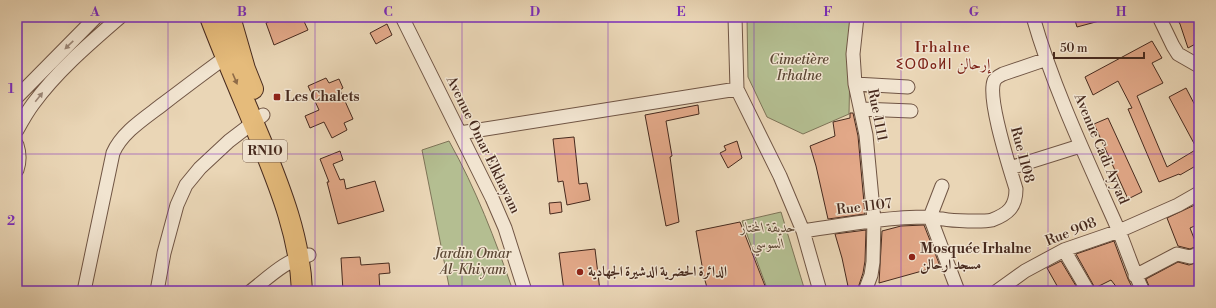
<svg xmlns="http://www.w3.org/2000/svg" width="1216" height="308" font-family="'Libre Bodoni',Amiri,'Noto Sans Tifinagh',serif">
	<rect width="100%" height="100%" fill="#ead6b6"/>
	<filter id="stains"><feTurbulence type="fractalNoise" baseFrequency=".005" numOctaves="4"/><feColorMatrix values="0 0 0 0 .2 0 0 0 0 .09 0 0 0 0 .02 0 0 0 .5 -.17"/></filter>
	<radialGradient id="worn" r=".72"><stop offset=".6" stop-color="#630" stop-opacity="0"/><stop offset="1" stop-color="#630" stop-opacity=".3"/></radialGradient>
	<!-- green -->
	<path fill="#b4be91" stroke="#7e7458" d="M747 17H851L849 114 803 134 767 117 748 77Z
		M449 141C476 189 495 239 513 291H450L422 150Z
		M781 212 805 291H768L742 221Z"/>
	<!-- building -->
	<path fill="#e2a888" stroke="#472a1e" d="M279 17H302L308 30 274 45 266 23Z
		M1074 17H1102L1103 20 1077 27Z
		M1176 17H1199V42L1188 48 1180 24Z
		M387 24 392 35 376 44 370 33Z
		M1152 41 1162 58 1152 63 1163 83 1137 96 1167 167 1197 149 1169 97 1186 88 1199 113V164L1180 175 1179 174 1159 182 1128 109 1132 108 1118 81 1093 95 1085 77Z
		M326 78 329 83 339 79 343 88 340 90 353 119 344 123 347 130 332 138 324 122 310 128 305 116 319 110 308 86Z
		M698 105 699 114 666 121 672 156 670 157 679 222 666 226 645 115Z
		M850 113H853L858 136 865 214 828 219 816 166 810 146 835 136 833 122 850 118Z
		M1108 118 1142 192 1128 199 1094 124Z
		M574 137 579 184 587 183 590 200 567 205 563 181 558 182 553 139Z
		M737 141 742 158 728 168 720 153 726 150 724 146Z
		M340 151 343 160 333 164 340 180 344 179 346 189 375 181 384 211 338 224 327 182H329L320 159Z
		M561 202 562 212 550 214 549 203Z
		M1199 203V224L1190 228 1197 246 1190 249 1178 246 1167 218Z
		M740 222 767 291H708L704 277 696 231Z
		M924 225 940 266 879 283 882 231 901 226Z
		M866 230 865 261 863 273 857 291H849L842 258 835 234Z
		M1114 241 1128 279 1134 291H1114L1118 289 1111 280 1095 288 1076 254Z
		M595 249 600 291H564L559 253Z
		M360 257 361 265 389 263 390 273 379 274 380 291H343L341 258Z
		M1061 261 1079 291H1060L1047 268Z
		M1178 262 1189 265 1199 262V291H1151L1146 279Z"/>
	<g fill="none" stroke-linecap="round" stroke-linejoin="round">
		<!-- minor casing -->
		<g stroke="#705544" stroke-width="15">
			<path id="minor" d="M402 17 492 198 505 228 525 291
				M735 17 737 89 780 176 803 231 820 291
				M857 17 853 54 855 84 866 135 874 220 873 262 871 275 865 291
				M1033 17C1054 90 1087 159 1118 229 1127 250 1133 271 1143 291
				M1159 17 1173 46 1178 54 1199 66
				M855 84 908 87
				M17 97 96 17
				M861 109 911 111
				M17 130C22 121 27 112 33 104 57 71 90 43 120 17
				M460 133 737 89
				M17 145C20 154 20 161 17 170
				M1010 168 1080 146
				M930 217 958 291
				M930 217 942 186
				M803 231C844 225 886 217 928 217 933 217 938 219 943 219 953 221 983 222 992 220 1008 214 1016 207 1016 189 1010 169 987 99 994 81 996 77 999 76 1003 74L1047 59
				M1064 250 1088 291
				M1135 276 1177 254 1190 257 1199 254
				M84 291 113 153C122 132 145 118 163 104 184 88 205 72 226 57
				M157 291 164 253 177 205 186 185 200 168 229 141 263 115
				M251 291C269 277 287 259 309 255
				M997 291 1025 271 1064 250 1119 231 1178 205 1199 193"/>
		</g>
		<!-- primary casing -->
		<g stroke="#472a1e" stroke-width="22">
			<path id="primary" d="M210 17C226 59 244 100 261 141 281 190 300 238 302 291
				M230 17 245 69 253 89"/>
		</g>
		<!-- minor -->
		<use href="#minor" stroke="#f1e4d0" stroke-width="13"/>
		<!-- primary -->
		<use href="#primary" stroke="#e5bb7b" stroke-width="20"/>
	</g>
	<!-- one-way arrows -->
	<defs><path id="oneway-solid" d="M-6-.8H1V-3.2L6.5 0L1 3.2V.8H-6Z"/></defs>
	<g fill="#9c8777">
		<use href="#oneway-solid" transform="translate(69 45) rotate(136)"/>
		<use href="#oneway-solid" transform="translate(39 97) rotate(-51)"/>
	</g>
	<use fill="#8e6b48" href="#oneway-solid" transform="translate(235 79) rotate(67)"/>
	<!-- grid -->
	<path fill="none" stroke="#7b2cbf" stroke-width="1" stroke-opacity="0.55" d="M168 17V291M315 17V291M462 17V291M608 17V291M754 17V291M901 17V291M1048 17V291M17 154H1199"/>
	<!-- markers -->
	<g fill="#8f2418" stroke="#f1e4d0" stroke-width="1.5">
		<rect x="273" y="93" width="8" height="8" rx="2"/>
		<circle cx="912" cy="257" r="4"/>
		<circle cx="580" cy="272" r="4"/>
	</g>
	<g text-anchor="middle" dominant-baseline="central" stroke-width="3" stroke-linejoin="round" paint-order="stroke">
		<!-- shield labels -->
		<rect fill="#f1e4d0" stroke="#7a6253" stroke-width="1" x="243" y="140" width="44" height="22" rx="3"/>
		<g font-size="13" font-weight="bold" fill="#472a1e">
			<text x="265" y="151">RN10</text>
		</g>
		<!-- park labels -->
		<g font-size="14" font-style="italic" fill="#5d4835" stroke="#f1e4d0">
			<text x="799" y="60">Cimetière<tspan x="799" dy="16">Irhalne</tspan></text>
			<text x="768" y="228">حديقة المختار<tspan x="768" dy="16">السوسي</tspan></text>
			<text x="473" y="254">Jardin Omar<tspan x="473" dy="16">Al-Khiyam</tspan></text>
		</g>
		<!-- poi labels -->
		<g font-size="14" font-weight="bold" fill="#472a1e" stroke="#f1e4d0" text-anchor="start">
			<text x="285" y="97">Les Chalets</text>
			<text x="920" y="249">Mosquée Irhalne<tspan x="920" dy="16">مسجد ارحالن</tspan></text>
			<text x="588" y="272">الدائرة الحضرية الدشيرة الجهادية</text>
		</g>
		<!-- street labels -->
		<g font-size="14" fill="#472a1e" stroke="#f1e4d0">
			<text transform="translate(877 115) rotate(79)">Rue 1111</text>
			<text transform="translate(483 145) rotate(64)">Avenue Omar Elkhayam</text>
			<text transform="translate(1101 149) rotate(67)">Avenue Cadi Ayyad</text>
			<text transform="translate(1022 155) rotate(75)">Rue 1108</text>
			<text transform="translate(864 207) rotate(-7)">Rue 1107</text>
			<text transform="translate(1071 232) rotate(-22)">Rue 908</text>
		</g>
		<!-- neighbourhood labels -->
		<g font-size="15" letter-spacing="1" fill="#7a1f14" stroke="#f1e4d0">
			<text x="943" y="47">Irhalne<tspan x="943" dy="17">ⵉⵔⵀⴰⵍⵏ إرحالن</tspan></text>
		</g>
	</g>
	<!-- margin -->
	<rect width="1216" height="308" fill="none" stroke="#ead6b6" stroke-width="44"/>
	<!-- scale -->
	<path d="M1054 52v6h90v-6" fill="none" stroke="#472a1e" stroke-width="2"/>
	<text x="1060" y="52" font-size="12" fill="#472a1e" stroke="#f1e4d0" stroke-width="3" paint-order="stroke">50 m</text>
	<rect x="22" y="22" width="1172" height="264" fill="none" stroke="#7b2cbf" stroke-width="1.5"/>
	<g font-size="13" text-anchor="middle" font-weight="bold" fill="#7b2cbf">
		<text x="95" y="16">A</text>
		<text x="242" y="16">B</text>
		<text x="388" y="16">C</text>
		<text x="535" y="16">D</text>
		<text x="681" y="16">E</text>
		<text x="828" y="16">F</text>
		<text x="974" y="16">G</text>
		<text x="1121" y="16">H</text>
		<text x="11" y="93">1</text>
		<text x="11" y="225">2</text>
	</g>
	<rect width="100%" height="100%" filter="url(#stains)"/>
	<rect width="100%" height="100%" fill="url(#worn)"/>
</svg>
